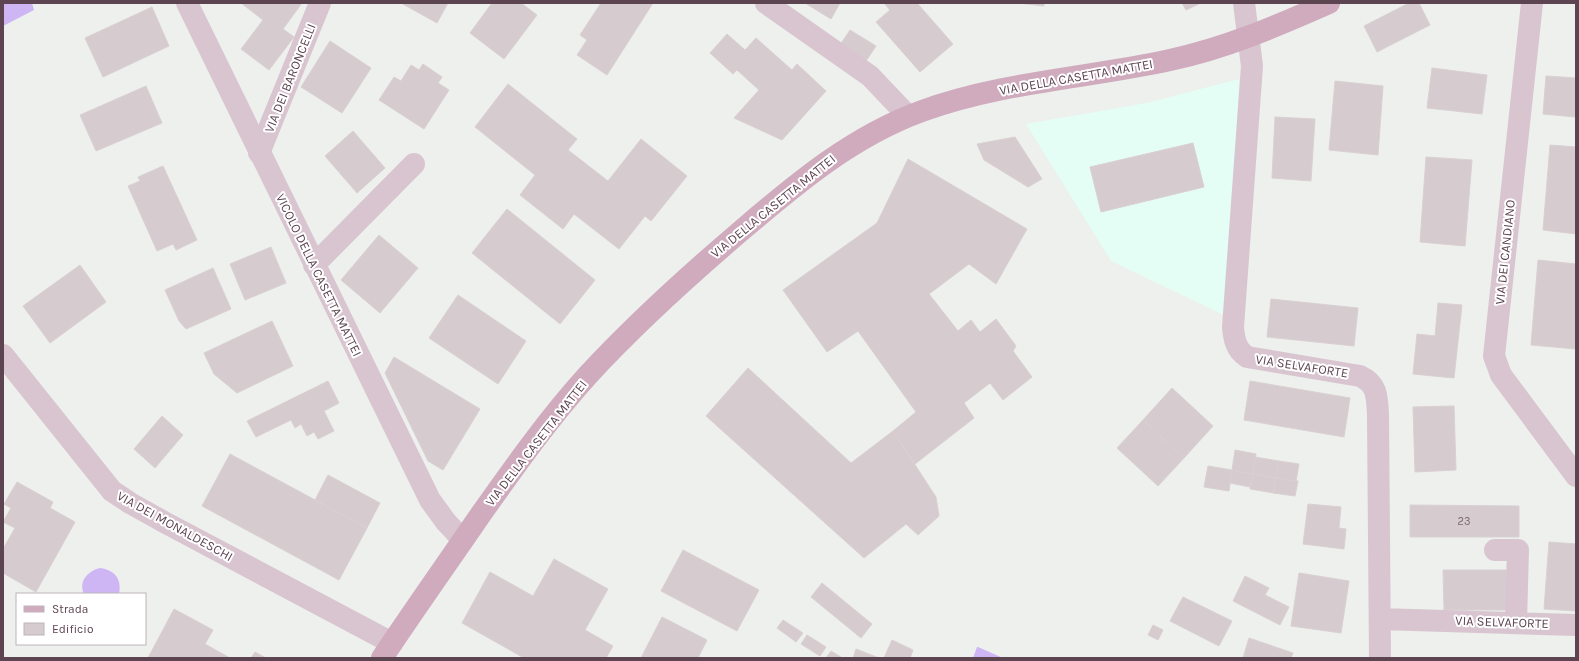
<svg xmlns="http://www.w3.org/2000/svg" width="1579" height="661" font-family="Karla,sans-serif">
	<rect width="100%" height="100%" fill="#edf0ed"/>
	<!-- commercial -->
	<path fill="#e4fef6" d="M1239 79 1228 317 1111 261 1026 124 1147 103Z"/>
	<!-- green -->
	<path fill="#cdb6f3" d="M3 3H32L34 10 3 26Z
		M100 568C115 570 122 579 119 594H84C78 581 88 571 100 568Z
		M977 647H978L1003 658H973Z"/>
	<!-- building -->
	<path fill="#d6cbcf" stroke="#dad0d3" d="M241 3H302L283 29 294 37 269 70 241 49 263 20Z
		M401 3H448L437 23Z
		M492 3H521L537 15 504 59 470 33Z
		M601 3H653L607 75 577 55 587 40 580 35Z
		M805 3H840L831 19Z
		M884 3H917L953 44 920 72 876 22 890 10Z
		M1018 3H1044V6Z
		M1182 3H1201L1186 10Z
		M1409 3H1419L1430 25 1377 52 1364 26Z
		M152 7 169 46 103 77 85 38Z
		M850 30 876 46 866 61 840 45Z
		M727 34 745 50 756 38 792 70 797 64 826 91 782 140 734 118 759 90 737 70 733 74 710 53Z
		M330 41 371 68 342 113 301 87Z
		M423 64 442 77 438 83 449 90 424 129 379 100 394 77 401 81 411 65 419 70Z
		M1432 68 1487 75 1482 114 1427 108Z
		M1546 76 1576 78V117L1543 114Z
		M1335 81 1383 86 1378 155 1329 150Z
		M508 84 577 139 568 150 608 181 641 139 687 176 651 221 645 216 619 249 574 214 563 229 520 195 535 175 475 127Z
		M146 86 162 123 96 151 80 115Z
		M1275 117 1315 119 1311 181 1272 178Z
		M353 131 385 168 357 193 325 156Z
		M1015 137 1042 179 1028 187 984 160 977 144Z
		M1193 143 1204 187 1101 212 1090 167Z
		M1550 145 1576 147V234L1543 230Z
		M1426 157 1472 160 1465 246 1420 242Z
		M908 159 1027 229 996 284 969 264 929 294 958 331 971 320 980 332 996 319 1016 346 1013 351 1032 377 1003 400 990 383 964 403 974 418 915 464 893 431 916 412 858 331 827 352 783 290 877 223Z
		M163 166 197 240 176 250 173 244 157 251 128 186 140 181 138 177Z
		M507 209 595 280 560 324 472 253Z
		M379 235 418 268 380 313 341 280Z
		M271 247 286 283 245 300 230 264Z
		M1538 260 1576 264V349L1531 345Z
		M80 265 106 302 50 343 23 306Z
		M213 268 231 309 186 329 179 321 165 290Z
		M458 295 526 341 498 384 429 338Z
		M1271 299 1358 308 1354 346 1267 337Z
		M1438 303 1462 305 1454 378 1413 374 1417 334 1435 336Z
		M272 321 293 366 237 393 214 374 204 353Z
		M394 357 480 409 443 470 428 461 385 373Z
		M748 368 851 463 893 431 936 497 939 516 918 535 906 524 864 558 706 416Z
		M328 381 339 403 324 411 334 431 318 439 314 432 307 436 301 424 295 428 291 420 256 437 247 421Z
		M1250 381 1350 398 1344 437 1244 420Z
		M1172 388 1213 426 1184 458 1143 420Z
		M1454 406 1456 470 1415 472 1413 407Z
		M162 416 183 435 155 468 134 449Z
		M1143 420 1184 458 1158 486 1117 448Z
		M1235 450 1256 454 1253 474 1232 470Z
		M230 454 367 528 339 580 202 506Z
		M1255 457 1279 461 1276 478 1253 474Z
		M1279 461 1299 464 1296 481 1276 478Z
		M1208 466 1232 470 1229 491 1204 487Z
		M1232 470 1253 474 1250 487 1230 483Z
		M1253 474 1276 478 1274 493 1250 489Z
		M328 475 380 503 367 528 315 500Z
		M1276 478 1298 481 1295 496 1273 493Z
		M17 482 53 502 50 508 75 522 36 592 3 573V549L15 528 3 522 11 508 4 504Z
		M1308 504 1341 507 1339 528 1346 529 1344 549 1303 544Z
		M1410 505 1519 506V537H1410Z
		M1549 542 1576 544V611L1544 609Z
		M683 550 759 590 737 631 661 591Z
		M554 559 608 589 585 630 613 646 606 658H524L462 623 490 572 533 596Z
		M1443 570H1507V610H1444Z
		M1299 573 1349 581 1341 633 1291 626Z
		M1245 576 1269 588 1265 595 1289 607 1280 625 1233 601Z
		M822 583 872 624 861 638 811 597Z
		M1183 597 1232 621 1219 646 1170 621Z
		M174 609 213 630 205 644 230 658H148Z
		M662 617 707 640 698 658H641Z
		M783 620 803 633 796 642 777 628Z
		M1153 625 1163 630 1158 640 1148 635Z
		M807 635 826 647 820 656 801 644Z
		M1249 638 1293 653 1291 658H1243Z
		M892 640 913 650 910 658H884Z
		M856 649 879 658H853Z
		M831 651 841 657V658H826Z
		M255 652 266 658H251Z"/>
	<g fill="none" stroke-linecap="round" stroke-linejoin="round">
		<!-- minor -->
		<path stroke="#d9c5d0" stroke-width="22" d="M187 3 430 500 446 522 463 540
			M766 3 870 76 908 116
			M1244 3 1252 66 1233 327C1234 339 1236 350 1247 357L1360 376C1378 384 1377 398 1378 415L1380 658
			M1532 3 1494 356 1501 375 1576 476
			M259 153 320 3
			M314 265 414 164
			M3 355 112 491 130 503 164 522 392 643
			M1495 550H1518L1516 622
			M1380 619 1576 625"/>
		<!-- major -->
		<path stroke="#d0aabd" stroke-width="22" d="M382 658C414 610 448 562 481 514 515 466 549 418 588 375 636 323 688 276 742 230 797 183 853 136 922 111 1002 82 1088 78 1170 60 1226 48 1277 26 1329 3"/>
	</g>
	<g text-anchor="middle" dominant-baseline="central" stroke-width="4" stroke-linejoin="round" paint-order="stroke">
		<!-- number labels -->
		<g font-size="11" fill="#7b6670">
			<text x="1464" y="521">23</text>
		</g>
		<!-- street labels -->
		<g font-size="13" fill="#5d4451" stroke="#fff">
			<text transform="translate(1076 77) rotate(-10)">VIA DELLA CASETTA MATTEI</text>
			<text transform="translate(290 78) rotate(-68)">VIA DEI BARONCELLI</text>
			<text transform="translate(773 206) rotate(-39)">VIA DELLA CASETTA MATTEI</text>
			<text transform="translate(1505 252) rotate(-84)">VIA DEI CANDIANO</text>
			<text transform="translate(319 275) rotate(64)">VICOLO DELLA CASETTA MATTEI</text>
			<text transform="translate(1302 366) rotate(9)">VIA SELVAFORTE</text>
			<text transform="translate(536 443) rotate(-52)">VIA DELLA CASETTA MATTEI</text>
			<text transform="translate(175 526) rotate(29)">VIA DEI MONALDESCHI</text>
			<text transform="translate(1502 622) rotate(2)">VIA SELVAFORTE</text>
		</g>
	</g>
	<!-- border -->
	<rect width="1579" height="661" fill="none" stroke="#5d4451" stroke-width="8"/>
	<!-- legend -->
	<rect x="16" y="593" width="130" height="52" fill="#ffffff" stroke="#beb4b9"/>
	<rect x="24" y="606" width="20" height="6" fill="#d0aabd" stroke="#beb4b9"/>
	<text x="52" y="613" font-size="12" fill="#5d4451">Strada</text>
	<rect x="24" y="623" width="20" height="12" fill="#d6cbcf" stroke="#beb4b9"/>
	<text x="52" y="633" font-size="12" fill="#5d4451">Edificio</text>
</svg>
